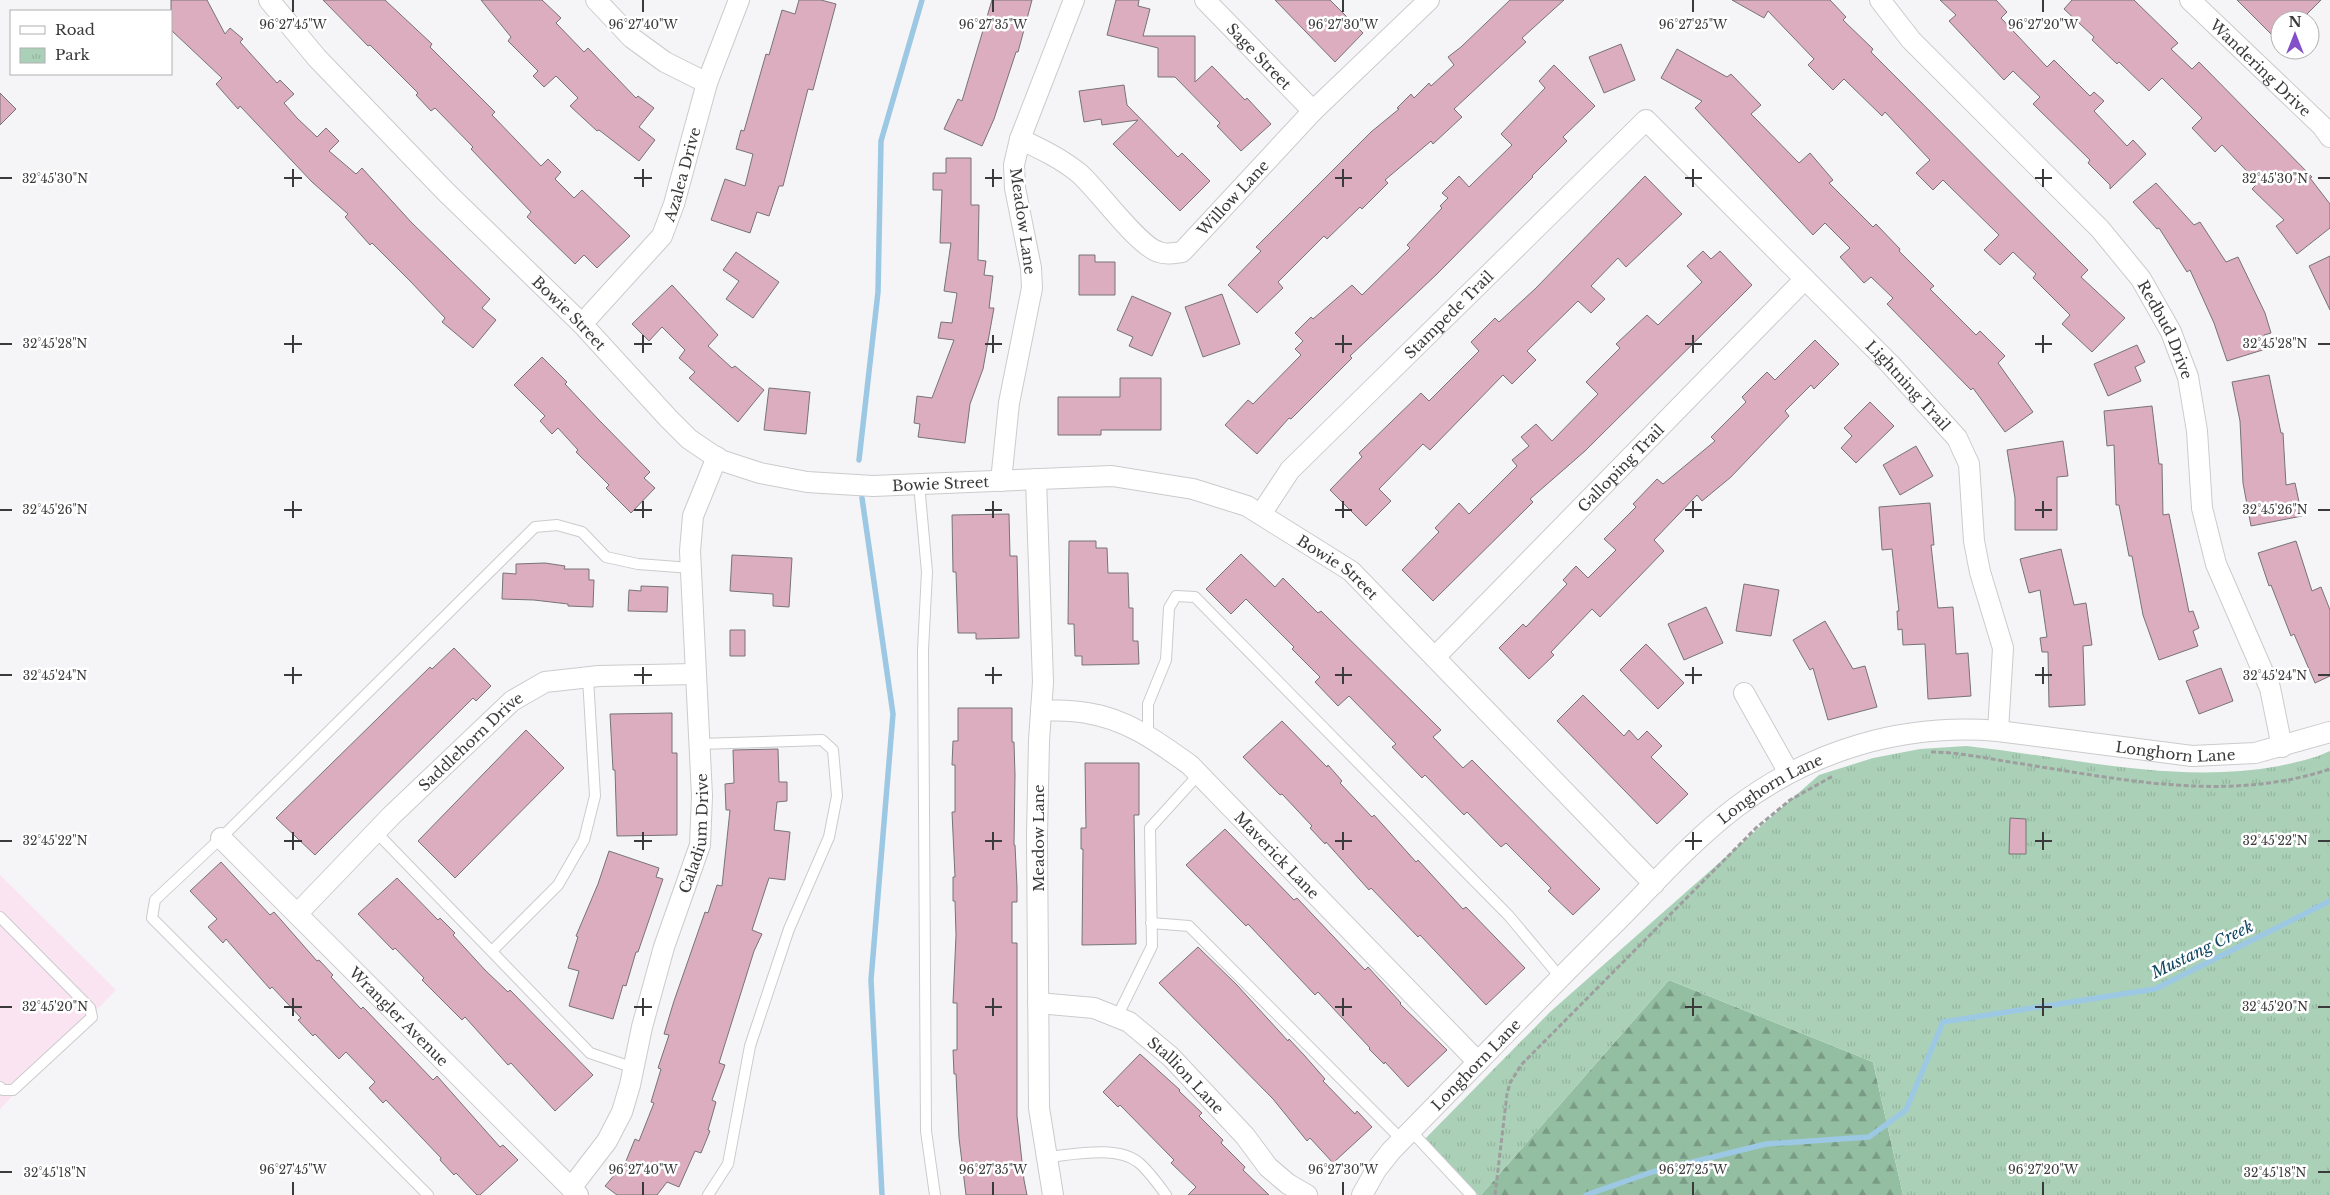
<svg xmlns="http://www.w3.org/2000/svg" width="2330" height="1195" font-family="'Libre Baskerville',serif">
	<defs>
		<pattern id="forest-firs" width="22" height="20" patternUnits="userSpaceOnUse" patternTransform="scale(1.25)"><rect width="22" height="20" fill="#93bea2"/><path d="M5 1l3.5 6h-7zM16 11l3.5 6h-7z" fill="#799b85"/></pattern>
		<pattern id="park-tufts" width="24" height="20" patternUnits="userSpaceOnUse" patternTransform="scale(1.25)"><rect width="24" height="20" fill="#aad1b7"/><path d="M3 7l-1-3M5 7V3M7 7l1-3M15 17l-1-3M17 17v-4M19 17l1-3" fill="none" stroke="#93b49e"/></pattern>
	</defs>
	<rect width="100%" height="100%" fill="#f5f5f7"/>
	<!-- commercial -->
	<path fill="#fae4f2" d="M0 875 116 990 0 1109Z"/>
	<!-- forest -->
	<path fill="url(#forest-firs)" d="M1669 980 1873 1062 1903 1195H1481Z"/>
	<!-- park -->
	<path fill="url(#park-tufts)" d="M1966 746C2070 757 2176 785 2279 766 2297 762 2313 759 2330 751V1195H1903L1873 1062 1669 980 1481 1195H1478L1419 1145 1550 1012 1819 775 1873 758 1920 749Z"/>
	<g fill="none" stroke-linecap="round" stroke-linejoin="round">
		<!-- stream -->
		<path stroke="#9cc8e4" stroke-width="5.5" d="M859 460 878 292 881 141 922 0
			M862 498 893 714 871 980 882 1195
			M1586 1195 1652 1172 1766 1144 1869 1137 1906 1110 1943 1022 2155 989 2330 901"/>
	</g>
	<!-- building -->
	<path fill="#dcacbf" stroke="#767475" d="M171 0H207L225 34 230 28 243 39 240 42 277 83 280 80 294 94 284 103 297 118 317 137 326 128 339 141 329 151 356 174 362 168 411 222 490 299 482 308 496 320 473 348 442 322 445 318 411 282 372 243 370 245 345 217 348 214 312 182 240 106 238 109 216 84 222 78 171 30Z
		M323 0H385L432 44 430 47 495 112 492 115 541 166 548 159 561 172 555 179 574 198 582 190 630 236 597 268 584 255 575 264 527 217 531 212 471 149 473 147 435 108 431 111 416 95 418 93 370 45 368 46Z
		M481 0H542L561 18 556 23 584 52 588 48 636 98 638 96 654 108 639 127 655 140 639 161 599 130 597 131 570 106 578 98 556 76 544 87 533 76 538 71 508 41 511 37Z
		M799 0H821L836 4 813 90 808 89 783 186H779L769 216 757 212 750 233 711 220 725 179 745 186 753 154 736 149 741 130 744 131 766 54 769 55 782 10 795 14Z
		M992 0H1032L1018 52H1016L994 119 982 146 944 129 958 99 962 101Z
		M1116 0H1139L1138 6 1150 9 1143 36H1195V82L1212 66 1245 100 1247 98 1271 124 1241 151 1217 126 1220 123 1175 77H1158V48L1107 35Z
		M1275 0H1330L1363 33 1335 62Z
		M1510 0H1564L1522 38 1526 42 1454 109 1462 117 1433 144 1431 141 1385 180 1388 183 1362 209 1360 207 1327 239 1324 236 1278 282 1283 288 1257 313 1228 285 1261 251 1256 247 1371 132 1399 109 1397 108 1411 94 1414 98 1429 83 1431 86 1454 65 1448 57 1461 47Z
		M1732 0H1830L1846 17 1843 20 1873 49 1871 52 2088 270 2081 277 2125 318 2092 352 2062 324 2070 315 2033 278 2036 274 2013 252 2000 265 1984 250 1999 235 1943 180 1933 190 1916 173 1930 160 1885 112 1882 116 1844 79 1833 90 1808 65 1814 59 1768 11 1764 18Z
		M1940 0H1996L2007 12 2001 18 2047 67 2054 60 2090 96 2094 92 2104 101 2094 111 2127 146 2133 140 2146 154 2110 189V185L2088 163 2090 160 2033 104 2040 97 2013 71 2004 80 1949 21 1956 15Z
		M2072 0H2134L2178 43 2171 49 2192 69 2199 62 2312 177 2310 178 2330 204V228L2297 254 2276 226 2284 220 2252 189 2258 183 2222 145 2215 152 2192 128 2202 118 2162 78 2149 91 2119 62 2117 64 2092 40 2094 37 2064 9Z
		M2237 0H2321L2301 20H2280V43Z
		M1621 44 1635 80 1604 93 1589 57Z
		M1677 49 1727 77 1731 74 1761 105 1751 114 1799 163 1810 153 1833 180 1829 183 1873 227 1876 224 1900 249 1899 251 1934 286 1930 289 1976 335 1980 331 2005 356 1998 363 2033 412 2005 432 1973 388 1971 390 1887 304 1893 298 1871 277 1864 283 1840 257 1850 248 1825 223 1813 235 1695 108 1702 101 1661 78Z
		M1554 65 1595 106 1563 137 1567 141 1532 176 1533 177 1437 274 1350 356 1352 358 1291 419 1289 418 1257 454 1225 425 1248 400 1253 404 1301 355 1295 349 1303 341 1295 333 1311 317 1313 319 1352 285 1362 295 1410 248 1407 245 1442 208 1440 206 1448 198 1442 193 1459 176 1469 187 1512 145 1501 134 1545 88 1539 81Z
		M1124 85 1127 105 1178 157 1182 153 1210 181 1180 211 1113 144 1138 120 1102 125 1101 119 1084 122 1079 91Z
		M0 93 16 109 0 125Z
		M946 158H971V205H979L978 260 986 261 984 275 993 276 989 308H994L983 369 970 404 965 443 918 437 920 424 914 423 917 396 932 398 954 340 938 338 941 322 952 323 957 293 944 291 951 243H940L942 190H933V173H946Z
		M1645 176 1682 214 1626 267 1618 258 1591 286 1605 299 1591 313 1578 301 1527 351 1536 360 1512 384 1503 375 1430 450 1423 444 1379 489 1391 501 1366 526 1330 490 1362 457 1359 453 1421 393 1429 401 1479 351 1471 342 1495 318 1499 322 1535 289Z
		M2156 183 2194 225 2200 222 2226 262 2238 257 2265 313 2271 333 2264 335 2269 348 2227 361 2214 323 2190 270 2187 272 2159 228 2157 229 2133 202Z
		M1703 251 1711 259 1720 251 1752 285 1585 451 1530 499 1533 502 1433 601 1402 570 1439 532 1435 528 1459 503 1469 514 1517 466 1512 460 1529 446 1521 437 1536 424 1552 441 1598 394 1586 382 1620 348 1616 344 1647 315 1658 325 1702 282 1687 266Z
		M736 252 779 282 753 318 726 299 739 281 723 270Z
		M1079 255H1095V262H1115V295H1079Z
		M2330 256V310L2309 266Z
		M672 285 718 335 708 346 732 368 735 366 764 390 738 422 689 378 695 372 679 358 685 350 662 327 649 341 632 324Z
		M1222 294 1240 344 1203 357 1185 307Z
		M1132 296 1171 313 1152 356 1129 346 1133 337 1117 330Z
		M1815 340 1839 364 1814 389 1811 385 1785 411 1789 416 1731 477 1702 501 1697 495 1654 540 1664 551 1600 617 1592 609 1551 652 1554 655 1529 679 1499 648 1523 624 1526 627 1567 584 1563 580 1576 566 1588 578 1616 550 1604 539 1636 507 1633 504 1657 479 1663 484 1715 441 1711 437 1746 402 1742 397 1767 372 1775 380Z
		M2137 345 2145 362 2135 367 2141 381 2108 396 2094 364Z
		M542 357 567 382 565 384 598 419 650 472 644 478 655 488 631 513 606 488 609 485 576 452 578 450 558 428 552 434 540 421 545 416 514 385Z
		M2269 375 2281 433H2283L2286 485 2295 483 2302 516 2251 526 2243 483 2240 421 2232 382Z
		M1120 378H1161V430H1101V435H1058V397H1120Z
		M769 388 810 392 806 434 764 430Z
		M1870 402 1894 426 1856 463 1841 448 1852 436 1844 428Z
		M2152 406 2159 464H2162L2163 515 2169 514 2189 612 2193 611 2199 628 2193 631 2198 646 2159 660 2143 615 2132 556H2129L2119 505H2116L2114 445 2107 446 2104 411Z
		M2063 441 2068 476 2057 477V530H2015V498L2007 450Z
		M1916 446 1933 476 1900 495 1883 465Z
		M1930 503 1934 545H1931L1938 608 1953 607 1956 654 1968 653 1971 696 1928 699 1925 644 1903 645 1902 629 1898 630 1897 611H1899L1892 549 1882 550 1879 507Z
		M1009 514 1010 556H1017L1019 638 976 639V633H958L956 572H953L952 515Z
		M1069 541H1096V548H1107L1108 573H1128L1129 608H1133V641H1138L1139 664 1082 665V656H1075L1074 624H1068Z
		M2296 541 2312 591 2321 587 2330 610V676L2315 683 2294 634 2291 636 2271 585 2269 586 2258 553Z
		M2061 549 2074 605 2086 603 2092 645 2083 646 2085 705 2049 707 2048 652H2042L2040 638 2047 637 2040 590 2029 593 2020 559Z
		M1241 554 1275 587 1283 578 1318 613 1321 611 1441 730 1433 737 1463 768 1472 760 1600 889 1573 915 1548 891 1551 888 1506 843 1501 847 1467 812 1464 815 1425 775 1422 778 1392 747 1396 744 1349 696 1338 706 1315 682 1320 677 1292 649 1294 647 1246 599 1231 614 1206 589Z
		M732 555 792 558 789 607 773 606V594L730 591Z
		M545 563 565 566 564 569H589V580H594L593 607 568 606V604L534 600 502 599 503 573 516 574V564Z
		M1744 584 1779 590 1771 636 1736 631Z
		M641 586 668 587 667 612 628 611 629 590 641 591Z
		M1706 607 1723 643 1684 660 1668 624Z
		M1825 621 1853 669 1865 666 1877 707 1828 720 1813 668 1810 670 1793 640Z
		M730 630H745V656H730Z
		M1646 644 1684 683 1658 709 1620 670Z
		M454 648 491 686 476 701 473 698 315 855 276 818 430 667 432 669Z
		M2221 668 2233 701 2199 714 2186 681Z
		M1583 695 1624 736 1629 730 1638 740 1647 731 1662 746 1651 757 1688 794 1657 824 1557 721Z
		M958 708H1012V742H1014L1015 775 1014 845H1015L1017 887V902H1012V943H1017V1116L1024 1180 1027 1195H966L959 1138 956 1074H954L953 1050H957V1003H953L956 935 955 901H953V877H955L952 812H955V765H952L953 741H958Z
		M672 713V753H677V835L617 836 615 770H613L610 714Z
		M1282 721 1327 767 1328 765 1342 781 1340 783 1372 817 1374 815 1416 862 1418 860 1463 909 1466 907 1525 968 1486 1005 1420 935 1418 937 1371 888 1369 890 1326 842 1325 844 1310 828 1312 826 1282 794 1280 795 1243 757Z
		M526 730 564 768 455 878 418 841Z
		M778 749 779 782H787V801L777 802 774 830 790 832 785 880 769 878 752 930 762 934 754 951 719 1063 725 1065 712 1100 716 1102 708 1130 710 1131 701 1153 695 1151 679 1187 667 1182 657 1195H617L605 1186 626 1161 635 1139 639 1141 654 1103 651 1102 661 1069 658 1068 669 1035 664 1034 674 1001 705 912 708 913 717 885 722 886 730 810H726L725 784 734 783 733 750Z
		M1085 763H1139V815H1134L1136 944 1082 945 1083 849H1081V828H1086Z
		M2010 818 2026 819V854H2009Z
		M1225 829 1294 900 1297 898 1365 970 1368 967 1401 1003 1400 1004 1447 1050 1408 1087 1385 1062 1384 1064 1369 1049 1370 1048 1318 992 1315 995 1248 924 1246 926 1186 865Z
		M609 851 659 868 656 877 663 879 638 952H636L626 986 623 985 613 1019 569 1006 579 971 568 968 578 937 576 936 598 884Z
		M221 862 270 915 274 912 317 961 319 960 333 975 331 977 361 1009 363 1007 433 1080 437 1076 500 1147 503 1145 518 1160 480 1195H477L456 1173 454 1175 440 1160 441 1158 386 1100 383 1103 369 1088 375 1082 346 1052 339 1059 315 1034 313 1036 298 1020 301 1018 272 987 270 989 226 939 223 943 208 927 217 919 190 891Z
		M397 878 438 920 440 918 455 933 453 935 485 970 508 992 510 990 593 1075 555 1111 511 1063 508 1065 465 1017 462 1020 422 980 424 978 395 948 393 950 358 914Z
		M1198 947 1237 985 1288 1041 1289 1039 1304 1055 1325 1079 1323 1081 1355 1114 1357 1111 1372 1127 1333 1163 1310 1138 1307 1141 1273 1099 1159 983Z
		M1140 1054 1180 1090 1179 1091 1202 1113 1199 1116 1223 1140 1221 1143 1245 1167 1243 1170 1269 1195H1188L1196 1187 1171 1163 1174 1160 1120 1105 1118 1107 1103 1092Z"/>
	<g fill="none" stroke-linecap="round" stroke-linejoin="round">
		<!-- service casing -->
		<g stroke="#cbcbcd" stroke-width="12">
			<path id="service" d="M919 484 927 572 923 650 926 1131 935 1195
				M1148 735V704L1166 660 1169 608 1176 596 1195 597 1509 916 1560 977
				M699 744 822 740 833 750 837 796 829 837 789 929 750 1046 728 1164 708 1195
				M376 832 590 1053 634 1068
				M0 917 90 1008 92 1017 13 1090H3L0 1087
				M1151 923 1189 926 1402 1140
				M492 951 558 885 584 840 595 796 588 678
				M1117 1017 1152 946 1150 828 1199 774
				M1411 1131 1471 1195
				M1046 1157C1072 1155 1116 1145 1138 1162 1149 1171 1158 1184 1166 1195
				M428 1195 152 918 155 900 221 838 535 527 557 525 582 532 606 557 638 564 691 568"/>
		</g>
		<!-- minor casing -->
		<g stroke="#cbcbcd" stroke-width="22">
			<g id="minor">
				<path id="s1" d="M269 0 317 58 445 191 582 324 668 418 689 439 720 460 760 473 807 482 873 486 1112 476 1193 489 1247 506 1351 571 1654 884"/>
				<path d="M596 0 632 38 665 62 707 83"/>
				<path id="s2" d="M1205 0 1313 111"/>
				<path id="s3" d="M1880 0 1911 40 2100 229 2141 279 2171 332 2188 377 2197 431 2202 508 2216 564 2270 688 2282 747"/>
				<path id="s4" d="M2190 0 2322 126 2330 137"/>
				<path id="s5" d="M1020 139C1041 149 1062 159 1080 174 1098 190 1139 247 1159 252 1166 255 1174 253 1182 252L1313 111 1429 0"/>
				<path id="s6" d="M582 324 662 236 674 204 707 83 739 0"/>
				<path d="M1036 479 1043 682 1039 741 1037 836 1039 1108 1053 1195"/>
				<path d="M1001 481 1009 403 1032 288 1031 268 1015 188 1014 165 1020 139 1074 0"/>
				<path id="s7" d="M1261 514 1290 470 1646 120 1890 364 1957 438 1969 464 1974 541 1980 572 2003 648 1998 731"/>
				<path id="s8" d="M1435 657 1805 279"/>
				<path d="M1744 693 1789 773"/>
				<path id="s9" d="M1041 710C1056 711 1072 710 1087 713 1127 719 1158 742 1190 765L1478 1062"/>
				<path id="s10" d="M221 838 578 1195"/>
				<path id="s11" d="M297 914 391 816 512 701 545 682 599 676 695 674"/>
				<path id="s12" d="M1038 1003 1094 1008 1129 1022 1171 1057 1245 1136 1268 1167 1288 1184 1307 1195"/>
				<path id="s13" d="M571 1188 607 1141 622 1112 630 1085 642 1027 664 947 700 845 702 796 690 551 693 516 717 457"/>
				<path id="s14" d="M1362 1195 1376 1170 1391 1151C1463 1078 1534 1003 1607 931 1649 890 1688 844 1735 808 1811 750 1903 723 1998 731L2192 756 2255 753 2330 732"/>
			</g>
		</g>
		<!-- path -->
		<path stroke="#9e9e9f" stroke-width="3" stroke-dasharray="5 2.5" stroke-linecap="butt" d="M1931 752C1957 752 1984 758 2010 762 2115 778 2226 804 2330 769
			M1495 1195 1507 1094 1510 1083 1521 1065 1756 828 1790 800 1833 776"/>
		<!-- service -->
		<use href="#service" stroke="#fff" stroke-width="10"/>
		<!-- minor -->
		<use href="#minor" stroke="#fff" stroke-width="20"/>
	</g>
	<!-- ticks -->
	<path fill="none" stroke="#3a3a3b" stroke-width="2" d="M293 0V12M643 0V12M993 0V12M1343 0V12M1693 0V12M2043 0V12M293 169V187M643 169V187M993 169V187M1343 169V187M1693 169V187M2043 169V187M0 178H12M284 178H302M634 178H652M985 178H1002M1335 178H1352M1685 178H1702M2035 178H2052M2318 178H2330M293 335V353M643 335V353M993 335V353M1343 335V353M1693 335V353M2043 335V353M0 344H12M284 344H302M634 344H652M985 344H1002M1335 344H1352M1685 344H1702M2035 344H2052M2318 344H2330M293 501V518M643 501V518M993 501V518M1343 501V518M1693 501V518M2043 501V518M0 510H12M284 510H302M634 510H652M985 510H1002M1335 510H1352M1685 510H1702M2035 510H2052M2318 510H2330M293 667V684M643 667V684M993 667V684M1343 667V684M1693 667V684M2043 667V684M0 675H12M284 675H302M634 675H652M985 675H1002M1335 675H1352M1685 675H1702M2035 675H2052M2318 675H2330M293 832V850M643 832V850M993 832V850M1343 832V850M1693 832V850M2043 832V850M0 841H12M284 841H302M634 841H652M985 841H1002M1335 841H1352M1685 841H1702M2035 841H2052M2318 841H2330M293 998V1016M643 998V1016M993 998V1016M1343 998V1016M1693 998V1016M2043 998V1016M0 1007H12M284 1007H302M634 1007H652M985 1007H1002M1335 1007H1352M1685 1007H1702M2035 1007H2052M2318 1007H2330M0 1172H12M2318 1172H2330M293 1182V1195M643 1182V1195M993 1182V1195M1343 1182V1195M1693 1182V1195M2043 1182V1195"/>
	<g text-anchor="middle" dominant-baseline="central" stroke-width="5" stroke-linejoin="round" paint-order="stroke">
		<!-- street labels -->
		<g font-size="15" fill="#3a3a3b" stroke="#fff">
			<text stroke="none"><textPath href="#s2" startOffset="78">Sage Street</textPath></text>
			<text stroke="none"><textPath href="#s4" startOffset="98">Wandering Drive</textPath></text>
			<text stroke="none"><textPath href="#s6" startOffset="184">Azalea Drive</textPath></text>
			<text stroke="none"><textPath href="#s5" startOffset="279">Willow Lane</textPath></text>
			<text transform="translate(1023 221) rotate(82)">Meadow Lane</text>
			<text stroke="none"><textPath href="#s1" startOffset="434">Bowie Street</textPath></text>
			<text stroke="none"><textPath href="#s7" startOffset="275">Stampede Trail</textPath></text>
			<text stroke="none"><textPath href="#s3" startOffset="439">Redbud Drive</textPath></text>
			<text stroke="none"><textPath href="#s7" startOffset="925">Lightning Trail</textPath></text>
			<text stroke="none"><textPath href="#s8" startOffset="265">Galloping Trail</textPath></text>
			<text stroke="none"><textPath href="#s1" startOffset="869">Bowie Street</textPath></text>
			<text stroke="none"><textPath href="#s1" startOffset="1289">Bowie Street</textPath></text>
			<text stroke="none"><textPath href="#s11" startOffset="245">Saddlehorn Drive</textPath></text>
			<text stroke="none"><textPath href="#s14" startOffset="998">Longhorn Lane</textPath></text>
			<text stroke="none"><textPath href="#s14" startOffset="579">Longhorn Lane</textPath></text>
			<text stroke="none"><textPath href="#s13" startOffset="381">Caladium Drive</textPath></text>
			<text transform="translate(1038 838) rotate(-90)">Meadow Lane</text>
			<text stroke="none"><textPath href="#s9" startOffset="288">Maverick Lane</textPath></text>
			<text stroke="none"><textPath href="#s10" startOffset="252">Wrangler Avenue</textPath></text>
			<text stroke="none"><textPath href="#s14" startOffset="174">Longhorn Lane</textPath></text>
			<text stroke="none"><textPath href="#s12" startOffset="172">Stallion Lane</textPath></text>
		</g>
		<!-- water labels -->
		<g font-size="16" font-style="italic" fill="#124864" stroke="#fff">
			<text transform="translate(2202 949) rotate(-26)">Mustang Creek</text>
		</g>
	</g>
	<g font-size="12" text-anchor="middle" fill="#3a3a3b" stroke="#fff" stroke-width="5" stroke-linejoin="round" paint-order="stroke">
		<text x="293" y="29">96°27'45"W</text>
		<text x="643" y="29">96°27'40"W</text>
		<text x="993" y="29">96°27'35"W</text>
		<text x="1343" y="29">96°27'30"W</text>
		<text x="1693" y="29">96°27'25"W</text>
		<text x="2043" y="29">96°27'20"W</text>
		<text x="55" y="183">32°45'30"N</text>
		<text x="2275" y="183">32°45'30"N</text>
		<text x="55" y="348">32°45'28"N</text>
		<text x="2275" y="348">32°45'28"N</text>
		<text x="55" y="514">32°45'26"N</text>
		<text x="2275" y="514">32°45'26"N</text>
		<text x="55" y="680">32°45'24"N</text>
		<text x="2275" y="680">32°45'24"N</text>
		<text x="55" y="845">32°45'22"N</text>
		<text x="2275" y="845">32°45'22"N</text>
		<text x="55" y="1011">32°45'20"N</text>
		<text x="2275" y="1011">32°45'20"N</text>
		<text x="293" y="1174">96°27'45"W</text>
		<text x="643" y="1174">96°27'40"W</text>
		<text x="993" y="1174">96°27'35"W</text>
		<text x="1343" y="1174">96°27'30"W</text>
		<text x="1693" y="1174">96°27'25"W</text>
		<text x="2043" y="1174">96°27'20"W</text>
		<text x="55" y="1177">32°45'18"N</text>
		<text x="2275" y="1177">32°45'18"N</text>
	</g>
	<!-- legend -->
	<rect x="10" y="10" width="162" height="65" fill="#ffffff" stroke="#b0b0b1"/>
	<rect x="20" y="26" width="25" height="8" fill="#ffffff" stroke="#b0b0b1"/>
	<text x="55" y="35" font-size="15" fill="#3a3a3b">Road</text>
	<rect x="20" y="48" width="25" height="15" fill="url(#park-tufts)" stroke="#b0b0b1"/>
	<text x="55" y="60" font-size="15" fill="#3a3a3b">Park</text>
	<!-- north arrow -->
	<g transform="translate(2295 35)"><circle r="24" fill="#ffffff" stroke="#b0b0b1"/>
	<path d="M0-4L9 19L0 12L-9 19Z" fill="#8450c8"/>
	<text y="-8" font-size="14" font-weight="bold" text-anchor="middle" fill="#3a3a3b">N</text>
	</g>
</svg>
